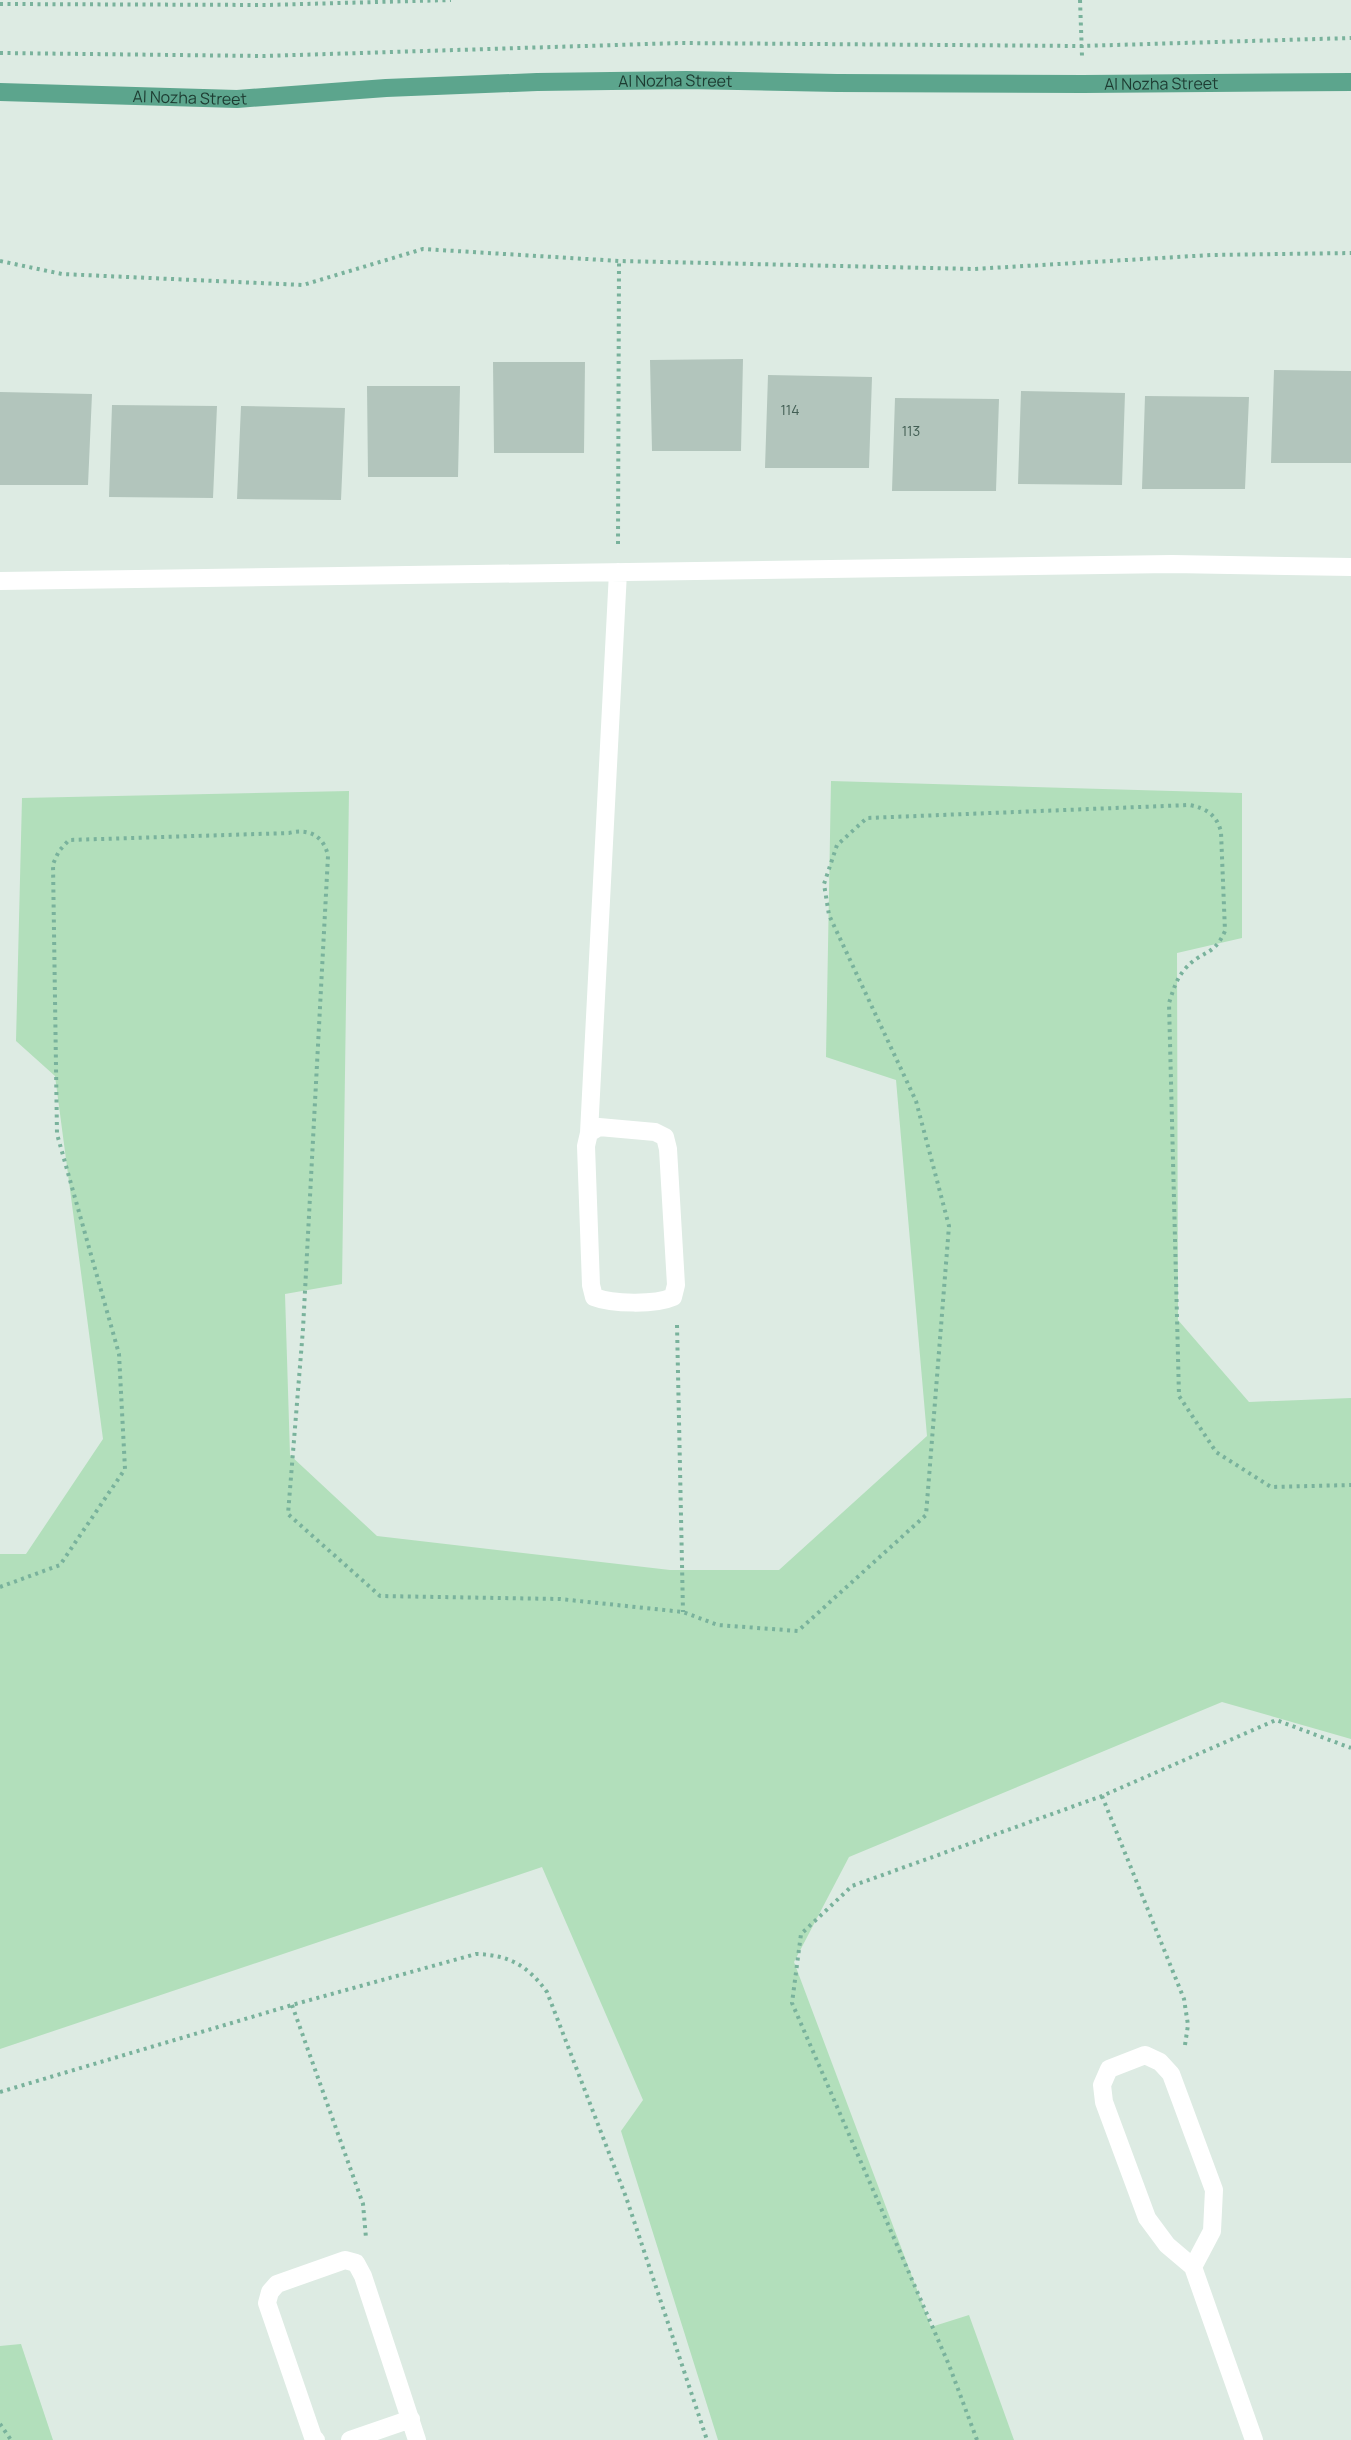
<svg xmlns="http://www.w3.org/2000/svg" width="1351" height="2440" font-family="Manrope,sans-serif">
	<rect width="100%" height="100%" fill="#ddebe3"/>
	<!-- green -->
	<path fill="#b2dfbb" d="M831 781 1242 793V938L1177 953 1178 1320 1249 1402 1351 1398V1739L1222 1702 849 1857 794 1962 931 2327 969 2315 1014 2440H718L621 2131 643 2100 542 1867 0 2049V1554H26L103 1439 55 1076 16 1041 22 798 349 791 342 1284 285 1294 290 1455 377 1536 670 1570H779L927 1436 896 1080 826 1057Z
		M21 2344 53 2440H0V2346Z"/>
	<!-- building -->
	<path fill="#b2c5bc" d="M743 359 741 451H652L650 360Z
		M493 362H585L584 453H494Z
		M1274 370 1351 371V463H1271Z
		M768 375 872 377 869 468H765Z
		M367 386H460L458 477H368Z
		M1021 391 1125 393 1122 485 1018 484Z
		M0 392 92 394 88 485H0Z
		M1145 396 1249 397 1245 489H1142Z
		M895 398 999 399 996 491H892Z
		M112 405 217 406 213 498 109 497Z
		M241 406 345 408 341 500 237 499Z"/>
	<g fill="none" stroke-linecap="round" stroke-linejoin="round">
		<!-- path -->
		<path stroke="#79b29c" stroke-width="4" stroke-dasharray="3 4.5" stroke-linecap="butt" d="M1080 0 1082 56
			M0 4 266 5 451 0
			M0 53 264 56 680 43 1081 46 1351 38
			M0 261 62 274 303 285 423 249 619 261 974 269 1211 255 1351 253
			M618 544 619 261
			M677 1325 683 1612
			M0 1587 60 1565 125 1469 119 1354 57 1134 53 864 59 851 69 840 289 833C309 828 324 836 328 856L303 1329 288 1514 380 1596 560 1599 683 1612 718 1625 798 1631 926 1515 949 1226 916 1101 829 915 824 884 837 845 867 818 1189 805C1206 808 1217 815 1221 832L1225 931C1214 957 1201 950 1185 969 1176 979 1173 991 1169 1003L1179 1396 1216 1452 1271 1487 1351 1485
			M1102 1796 1184 1999 1188 2025 1185 2045
			M292 2005 363 2204 366 2238
			M0 2092 292 2005 476 1954C509 1955 527 1965 547 1992L626 2197 707 2440
			M0 2424 11 2440
			M977 2440 949 2365 792 2003 801 1934 852 1886 1102 1796 1276 1720 1351 1748"/>
		<!-- minor -->
		<path stroke="#fff" stroke-width="18" d="M0 581 1172 564 1351 567
			M589 1133 599 1127 655 1132 665 1137 668 1149 676 1285 673 1297C655 1305 612 1304 594 1297L591 1285 586 1146 589 1133 618 572
			M1145 2055 1160 2062 1171 2074 1214 2190 1212 2231 1193 2267 1167 2245 1147 2218 1104 2102 1102 2085 1109 2069Z
			M1193 2267 1254 2440
			M316 2440 313 2437 267 2303 270 2292 277 2284 345 2260 356 2263 363 2276 417 2440
			M350 2440 411 2419"/>
		<!-- major -->
		<path stroke="#5ca58d" stroke-width="18" id="s1" d="M0 92 237 99 386 88 537 82 686 80 837 83 1083 84 1351 82"/>
	</g>
	<g text-anchor="middle" dominant-baseline="central" stroke-width="5" stroke-linejoin="round" paint-order="stroke">
		<!-- number labels -->
		<g font-size="14" fill="#425e54">
			<text x="790" y="409">114</text>
			<text x="911" y="430">113</text>
		</g>
		<!-- street labels -->
		<g font-size="16" fill="#1d3b31" stroke="#edf7f1">
			<text stroke="none"><textPath href="#s1" startOffset="676">Al Nozha Street</textPath></text>
			<text stroke="none"><textPath href="#s1" startOffset="1162">Al Nozha Street</textPath></text>
			<text stroke="none"><textPath href="#s1" startOffset="190">Al Nozha Street</textPath></text>
		</g>
	</g>
</svg>
